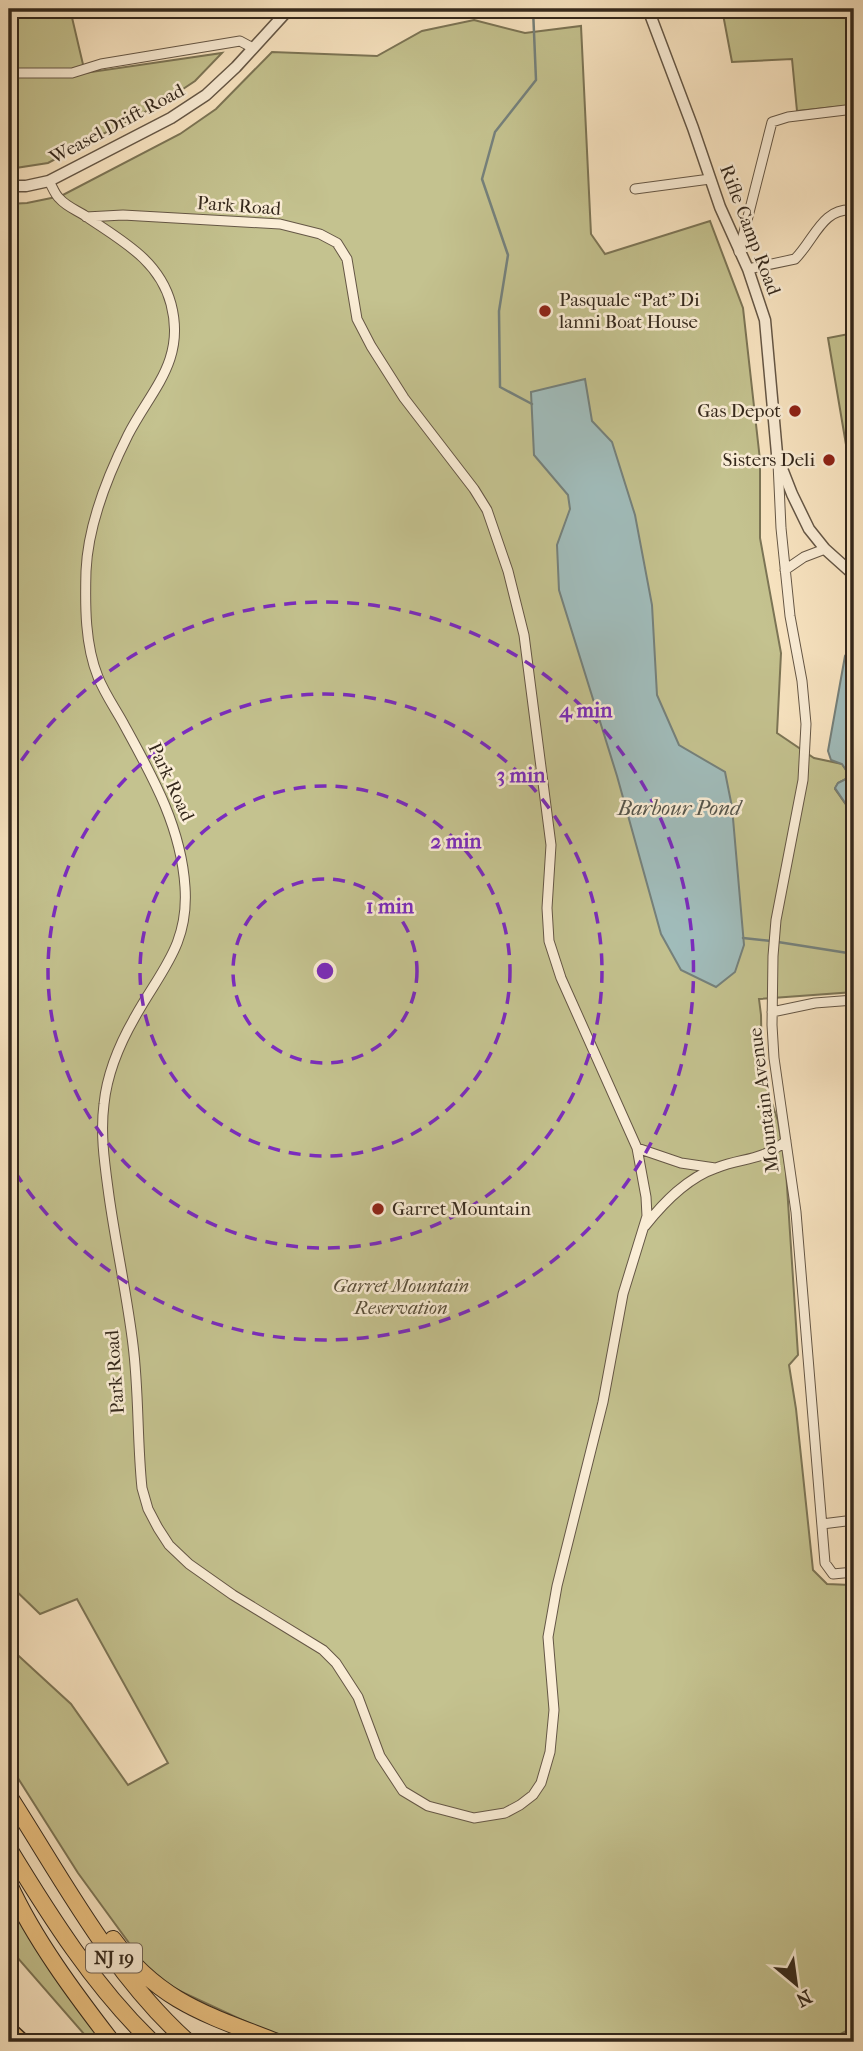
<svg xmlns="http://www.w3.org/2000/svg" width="863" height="2051" font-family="'IM FELL French Canon',serif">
	<rect width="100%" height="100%" fill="#f9e5c2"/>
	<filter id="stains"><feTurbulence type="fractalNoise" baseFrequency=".00286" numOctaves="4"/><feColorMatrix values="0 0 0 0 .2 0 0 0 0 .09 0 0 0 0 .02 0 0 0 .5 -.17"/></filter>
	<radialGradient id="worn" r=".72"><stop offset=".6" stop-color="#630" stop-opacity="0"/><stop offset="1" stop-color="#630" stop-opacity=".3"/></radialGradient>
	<!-- green -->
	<path fill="#c4c28f" stroke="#7c7556" stroke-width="2" d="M9 9H70L85 73 222 53 195 81 162 103 48 163 9 169Z
		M722 9H854V105L797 111 792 59 732 62Z
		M474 20 525 33 581 26 591 234 605 254 710 221 743 308 760 460V538L781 653 777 733 814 758 842 764 848 773 846 779 838 783 835 789 854 816V992L759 999 761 1015 762 1074 778 1121 786 1171 798 1355 789 1365 796 1409 813 1570 827 1584 850 1585 854 1610V2027L825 2042H290L156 1980 78 1873 9 1764V1647L71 1704 128 1785 168 1763 77 1599 40 1614 9 1584V204L27 203 61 196 180 134 216 109 272 52 377 56 422 31Z
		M854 333V492L828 338Z
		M9 1898 104 2042H91L9 1948Z"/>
	<!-- water -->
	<path fill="#a1bdbc" stroke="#75817c" stroke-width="2" d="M585 379 592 421 612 442 635 515 652 605 657 695 679 745 725 772 732 807 744 945 735 972 716 987 681 970 661 934 617 776 559 590 557 545 570 509 568 495 534 455 531 392Z
		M854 646V816L835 788 838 783 846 779 848 773 842 764 831 760 828 751 845 656 851 647Z"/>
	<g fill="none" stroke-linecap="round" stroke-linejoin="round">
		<!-- stream -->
		<path stroke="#75817c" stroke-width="2.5" d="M854 47 849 61 854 78
			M532 404 500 387 499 311 508 255 482 179 495 132 536 80 533 9
			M743 938 771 941
			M778 942 854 954"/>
		<!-- minor casing -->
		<g stroke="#655746" stroke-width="11">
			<path id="minor" d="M9 73H72L101 64 240 41 253 48
				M49 181C52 186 55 195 60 199 66 206 76 210 84 215 120 240 159 259 171 304 186 361 151 390 128 435 107 477 88 524 86 571 85 606 85 645 98 677 104 692 114 707 122 721 151 774 181 825 185 887 189 945 161 970 135 1017 120 1043 107 1074 104 1104 100 1135 105 1166 109 1196 116 1246 127 1295 133 1345 139 1392 137 1440 142 1488L148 1509 158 1528 169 1545 189 1564 233 1595 323 1650 336 1663 358 1697 380 1756 403 1791 428 1806 474 1818 505 1813 520 1805 533 1795 541 1783 550 1752 554 1710 548 1637 557 1586 603 1402 623 1294 647 1216 646 1197 637 1148 561 978 549 941 547 908 551 845 524 635 508 571 487 510 474 489 404 398 371 346 357 319 347 259 337 243 320 234 280 224 123 215 86 217
				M635 189 710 179
				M739 252 772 122 788 117 854 109
				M748 269 795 259C815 239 822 207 854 210
				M778 463 781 528 790 616 802 681 806 724 803 780 776 920 773 956 772 1025 774 1058 796 1212 825 1563 833 1574 854 1572
				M785 570 804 557 825 549
				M772 1012 815 1003 854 1000
				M637 1148 681 1163 715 1168
				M645 1226C664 1202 687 1178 716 1168 745 1157 759 1162 786 1141
				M822 1524 854 1520"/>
		</g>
		<!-- tertiary casing -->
		<g stroke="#655746" stroke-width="13">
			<path id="tertiary" d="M648 9 693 128 720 207 748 269 765 320 777 454 783 471 792 494 809 529 825 549 854 575
				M9 186H26L49 181 171 118 206 95 236 67 289 9"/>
		</g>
		<!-- primary casing -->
		<g stroke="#34281c" stroke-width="17">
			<path id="primary" d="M9 2029 23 2042"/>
		</g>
		<!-- motorway casing -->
		<g stroke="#34281c" stroke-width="18">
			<path id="motorway" d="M9 1796C63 1880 112 1974 188 2042
				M9 1849C51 1918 94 1986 152 2042
				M9 1884C34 1939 75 1994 112 2042
				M113 1939C159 2002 208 2015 277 2042"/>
		</g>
		<!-- minor -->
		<use href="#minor" stroke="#fbeed7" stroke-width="9"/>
		<!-- tertiary -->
		<use href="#tertiary" stroke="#fbeed7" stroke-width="10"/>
		<!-- primary -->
		<use href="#primary" stroke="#ecc281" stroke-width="14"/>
		<!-- motorway -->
		<use href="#motorway" stroke="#ecc281" stroke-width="16"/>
	</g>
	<!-- distance rings -->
	<g fill="none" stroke="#7b2cbf" stroke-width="3.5" stroke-dasharray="12 9">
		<circle cx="325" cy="971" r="92"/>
		<circle cx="325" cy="971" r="185"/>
		<circle cx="325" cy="971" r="277"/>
		<path d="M10 778A369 369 0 1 1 10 1164"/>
	</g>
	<!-- markers -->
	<g fill="#8f2418" stroke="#fbeed7" stroke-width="2.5">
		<circle cx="545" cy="311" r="7"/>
		<circle cx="795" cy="411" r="7"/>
		<circle cx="829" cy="460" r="7"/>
		<circle cx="378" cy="1209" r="7"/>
	</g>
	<g text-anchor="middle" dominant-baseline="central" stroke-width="5" stroke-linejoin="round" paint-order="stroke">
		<!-- shield labels -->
		<rect fill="#fbeed7" stroke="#706354" stroke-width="2" x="86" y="1943.5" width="56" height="29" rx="5"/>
		<g font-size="18" font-weight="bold" fill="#34281c">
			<text x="114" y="1958">NJ 19</text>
		</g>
		<!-- street labels -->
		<g font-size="19" fill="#34281c" stroke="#fbeed7">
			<text transform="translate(117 124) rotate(-28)">Weasel Drift Road</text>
			<text transform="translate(239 206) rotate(4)">Park Road</text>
			<text transform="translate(750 230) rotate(69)">Rifle Camp Road</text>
			<text transform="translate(171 782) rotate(65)">Park Road</text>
			<text transform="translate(764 1100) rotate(-97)">Mountain Avenue</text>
			<text transform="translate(115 1372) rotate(-94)">Park Road</text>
		</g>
		<!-- poi labels -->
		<g font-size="19" fill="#34281c" stroke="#fbeed7" text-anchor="start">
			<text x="559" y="300">Pasquale “Pat” Di<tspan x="559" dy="22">lanni Boat House</tspan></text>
			<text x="781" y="411" text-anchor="end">Gas Depot</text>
			<text x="815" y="460" text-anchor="end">Sisters Deli</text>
			<text x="392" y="1209">Garret Mountain</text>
		</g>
		<!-- park labels -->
		<g font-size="19" font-style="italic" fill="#584e39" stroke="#fbeed7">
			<text x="401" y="1286">Garret Mountain<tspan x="401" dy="22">Reservation</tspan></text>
		</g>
		<!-- water labels -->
		<g font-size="21" font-style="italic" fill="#55554c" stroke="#fbeed7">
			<text x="679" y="808">Barbour Pond</text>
		</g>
	</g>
	<circle cx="325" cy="971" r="10" fill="#7b2cbf" stroke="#fbeed7" stroke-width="3.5"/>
	<g font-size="21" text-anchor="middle" font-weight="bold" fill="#7b2cbf" stroke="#fbeed7" stroke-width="5" stroke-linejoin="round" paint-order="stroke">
		<text x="586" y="717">4 min</text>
		<text x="521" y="782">3 min</text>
		<text x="456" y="848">2 min</text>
		<text x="390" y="913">1 min</text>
	</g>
	<!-- margin -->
	<rect width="863" height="2051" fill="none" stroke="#f9e5c2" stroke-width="35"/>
	<rect x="10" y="10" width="842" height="2030" fill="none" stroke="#34281c" stroke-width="3.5"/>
	<rect x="18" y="18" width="828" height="2016" fill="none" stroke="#34281c" stroke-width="2"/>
	<!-- north arrow -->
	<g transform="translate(796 1984) rotate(151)" stroke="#fbeed7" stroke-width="5" paint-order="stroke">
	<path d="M0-5L12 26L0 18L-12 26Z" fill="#34281c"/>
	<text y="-10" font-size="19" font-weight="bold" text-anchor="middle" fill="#34281c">N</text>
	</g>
	<rect width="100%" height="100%" filter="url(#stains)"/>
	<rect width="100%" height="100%" fill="url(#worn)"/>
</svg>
